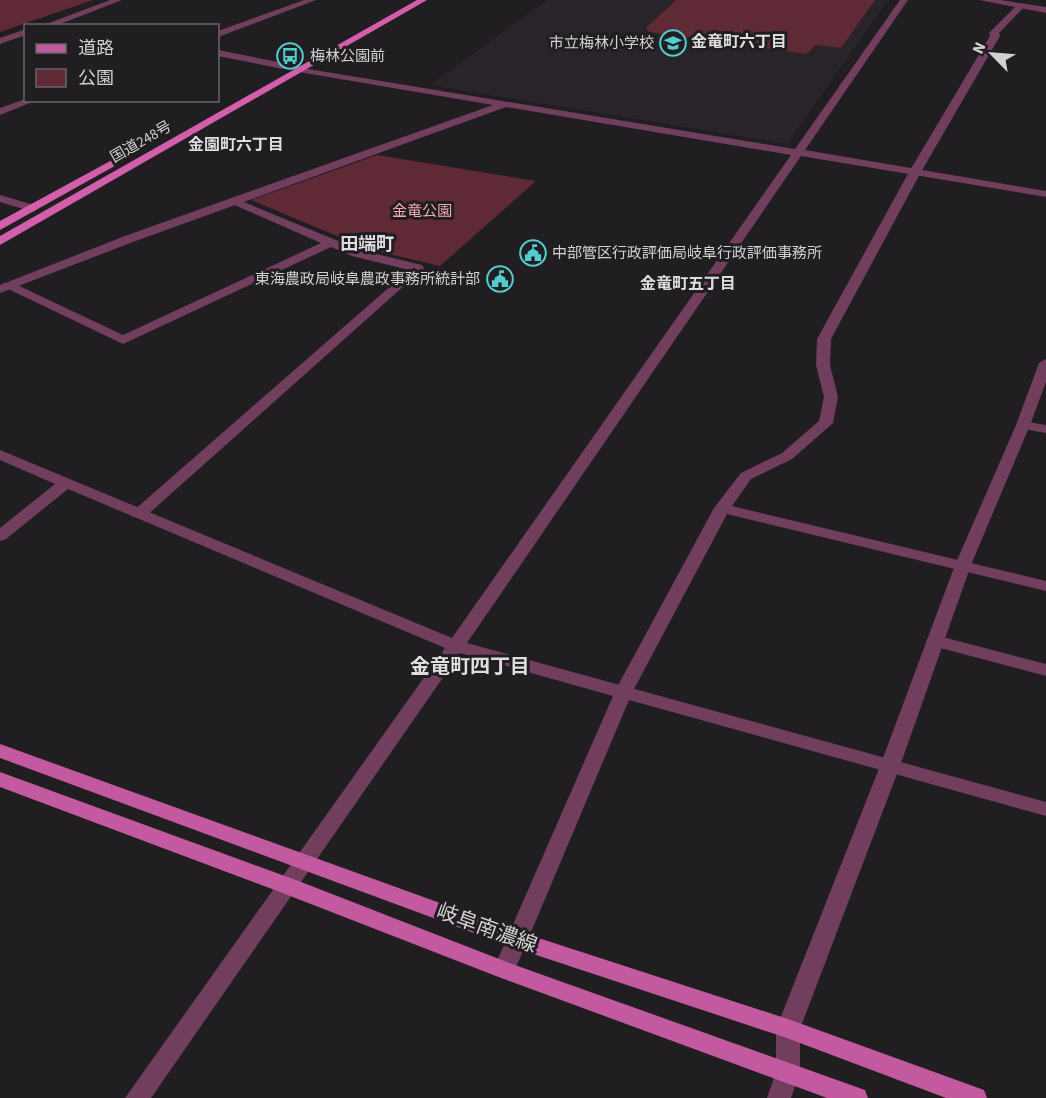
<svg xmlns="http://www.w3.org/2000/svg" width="1046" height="1098" font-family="'Source Sans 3','Noto Sans JP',sans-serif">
	<rect width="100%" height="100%" fill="#201e20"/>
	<!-- built -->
	<path fill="#29232a" d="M547 0H888L787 144 430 85Z"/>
	<!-- green -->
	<path fill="#602936" d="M0 0H93L0 32Z
		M676 0H875L841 48 815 45 807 54 649 32 646 28Z
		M377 155 536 181 440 266 368 249 251 200Z"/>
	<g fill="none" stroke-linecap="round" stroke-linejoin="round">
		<!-- service -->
		<path fill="#713e5e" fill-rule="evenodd" d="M1018 4 1025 6 999 33 1000 36 921 172 831 339 830 365 838 397 833 423 792 459 751 479 732 506 1046 581V591L727 514 633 691 631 695 624 697 617 695 615 691 714 508 741 473 782 453 819 421 824 397 816 365 817 339 909 172 990 36 989 33Z
			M218 50 283 63 288 66 283 69 218 56Z
			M0 195 37 206 39 208 33 212 0 202Z
			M234 198 360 250 422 265 424 268 145 517H133L131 514 133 511 409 270 352 256 331 247 123 344 2 286 3 283H13L123 335 321 243 230 203 228 201Z
			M1023 421 1046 425V433L1018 428 1016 425 1018 422Z
			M935 635 1046 664V676L929 645 926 641 929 637Z"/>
		<!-- minor -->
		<path fill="#713e5e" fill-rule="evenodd" d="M110 0H122L55 26H41Z
			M304 0H316L218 37V31Z
			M900 0H908L805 150 1046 191V197L801 156 467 643 1046 802V816L629 700 515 970 512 976 504 979 496 976 493 970 613 696 460 653 151 1098H125L445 648 68 489 6 539 0 541V528L55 484 0 460V450L452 638 791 155 506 107 133 242 0 293V285L125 236 493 105 299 72 296 71V67L795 149Z
			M979 0H1000L1046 7V13Z
			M26 29V35L0 44V38Z
			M26 99 37 100 0 115V108Z"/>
		<!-- tertiary -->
		<path fill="#713e5e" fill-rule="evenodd" d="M1046 359V382L1030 425 971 565 900 766 800 1029V1072L791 1098H767L776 1072V1029L880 766 955 565 1016 425 1039 363Z"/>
		<!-- primary -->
		<path fill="#c3599e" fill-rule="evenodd" d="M0 744 523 933 788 1019 984 1090 987 1098H946L784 1037 509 946 0 758Z
			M0 772 296 880 512 964 865 1090 868 1098H827L496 976 280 892 0 787Z"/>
		<!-- trunk -->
		<path fill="#d35eab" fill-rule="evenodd" d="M417 0H427L0 245V236Z
			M125 153 131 156 129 158 0 230V221Z"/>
	</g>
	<!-- icons -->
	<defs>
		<g id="school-ring" transform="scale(1.35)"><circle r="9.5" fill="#201e20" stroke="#52cdcf" stroke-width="1.5"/><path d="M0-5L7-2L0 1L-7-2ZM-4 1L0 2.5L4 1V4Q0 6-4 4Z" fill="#52cdcf"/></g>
		<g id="bus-ring" transform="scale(1.35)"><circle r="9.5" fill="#201e20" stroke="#52cdcf" stroke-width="1.5"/><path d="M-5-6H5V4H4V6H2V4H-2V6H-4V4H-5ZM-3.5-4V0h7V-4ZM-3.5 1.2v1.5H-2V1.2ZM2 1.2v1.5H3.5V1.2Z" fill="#52cdcf"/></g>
		<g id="civic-ring" transform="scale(1.35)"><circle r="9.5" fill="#201e20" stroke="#52cdcf" stroke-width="1.5"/><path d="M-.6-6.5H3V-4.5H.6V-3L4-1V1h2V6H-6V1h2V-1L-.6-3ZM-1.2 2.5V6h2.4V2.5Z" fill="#52cdcf"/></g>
	</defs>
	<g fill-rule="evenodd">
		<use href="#school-ring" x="673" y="43"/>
		<use href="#bus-ring" x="290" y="56"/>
		<use href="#civic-ring" x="533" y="253"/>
		<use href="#civic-ring" x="500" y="279"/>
	</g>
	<g text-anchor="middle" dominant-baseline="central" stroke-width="6" stroke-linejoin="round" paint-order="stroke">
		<!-- far-poi labels -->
		<g font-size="15" fill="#d2d1d2" stroke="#201e20" text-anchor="end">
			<text x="654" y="43">市立梅林小学校</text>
			<text x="310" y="56" text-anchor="start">梅林公園前</text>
			<text x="552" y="253" text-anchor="start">中部管区行政評価局岐阜行政評価事務所</text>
			<text x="480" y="279">東海農政局岐阜農政事務所統計部</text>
		</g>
		<!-- far-street labels -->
		<g font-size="15" fill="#d2d1d2" stroke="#201e20">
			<text transform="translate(141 142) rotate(-30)">国道248号</text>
		</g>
		<!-- far-park labels -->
		<g font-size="15" fill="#f6a8b7" stroke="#201e20">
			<text x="422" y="211">金竜公園</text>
		</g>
		<!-- far-neighbourhood labels -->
		<g font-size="16" font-weight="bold" fill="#dfdde0" stroke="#201e20">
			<text x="739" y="42">金竜町六丁目</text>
			<text x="236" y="145">金園町六丁目</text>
			<text x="688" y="284">金竜町五丁目</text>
		</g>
		<!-- far-quarter labels -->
		<g font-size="18" font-weight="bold" fill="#dfdde0" stroke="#201e20">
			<text x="367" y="244">田端町</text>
		</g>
		<!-- neighbourhood labels -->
		<g font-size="20" font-weight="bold" fill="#dfdde0" stroke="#201e20">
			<text x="470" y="667">金竜町四丁目</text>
		</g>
		<!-- near-street labels -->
		<g font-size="21" fill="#d2d1d2" stroke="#201e20">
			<text transform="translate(487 928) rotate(20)">岐阜南濃線</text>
		</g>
	</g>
	<!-- legend -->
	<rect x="24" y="24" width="195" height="78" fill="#201e20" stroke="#676667" stroke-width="1.5"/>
	<rect x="36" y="44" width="30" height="9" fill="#c3599e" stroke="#676667" stroke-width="1.5"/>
	<text x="78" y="54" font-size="18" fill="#d2d1d2">道路</text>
	<rect x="36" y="69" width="30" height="18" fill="#602936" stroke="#676667" stroke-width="1.5"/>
	<text x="78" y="84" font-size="18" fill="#d2d1d2">公園</text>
	<!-- north arrow -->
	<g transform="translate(992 54) rotate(295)" stroke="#201e20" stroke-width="4.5" paint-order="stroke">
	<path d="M0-4.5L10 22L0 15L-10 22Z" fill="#d2d1d2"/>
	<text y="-9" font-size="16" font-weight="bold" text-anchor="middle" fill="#d2d1d2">N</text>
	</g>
</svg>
